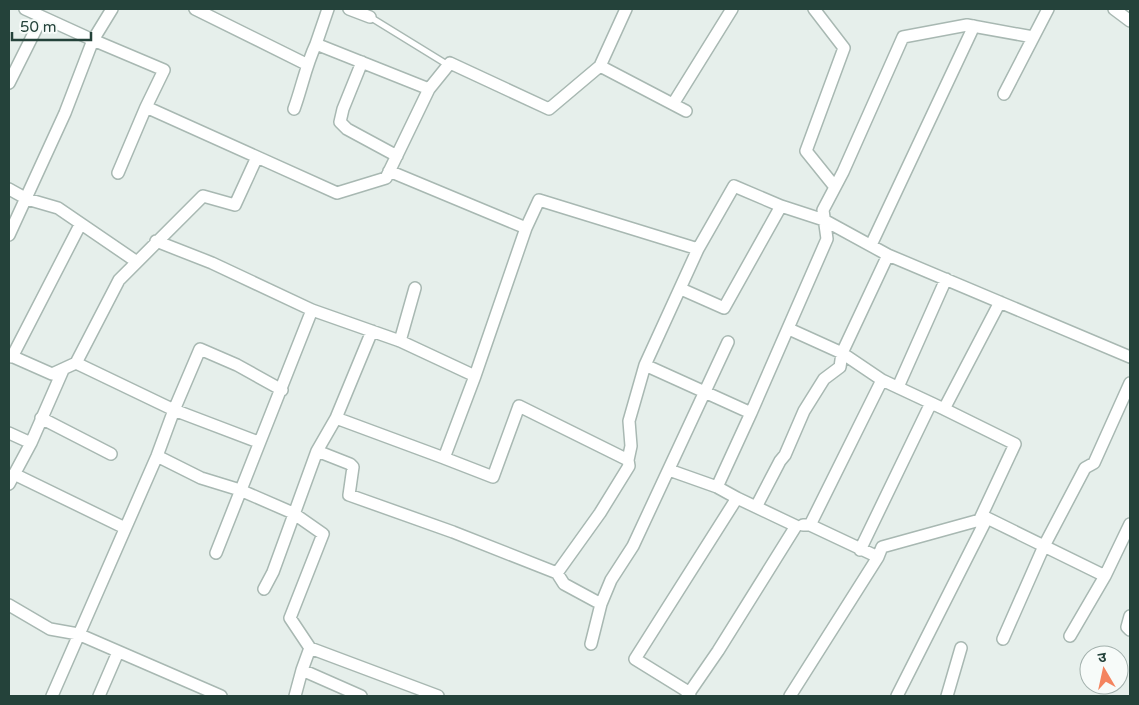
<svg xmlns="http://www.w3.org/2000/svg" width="1139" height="705" font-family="'Varela Round','Noto Sans Devanagari',sans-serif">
	<rect width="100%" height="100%" fill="#e6efeb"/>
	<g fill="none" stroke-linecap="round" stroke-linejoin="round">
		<!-- service casing -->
		<g stroke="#a8b8b2" stroke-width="8">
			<path id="service" d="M370 17 448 65"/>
		</g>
		<!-- minor casing -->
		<g stroke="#a8b8b2" stroke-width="14">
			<path id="minor" d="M25 9 93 40 112 9
				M195 9 306 64
				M349 9 370 17
				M814 9 844 48 806 151 835 187
				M1114 9 1130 21
				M362 62 343 109 340 122 347 129 397 156
				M600 66 626 9
				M9 83 42 17
				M429 89 450 63 549 109 600 66 686 111
				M1004 94 1048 9
				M673 104 732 9
				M294 109C302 87 306 65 316 44
				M389 171 526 228
				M118 173 146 107
				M9 189 27 199 58 208 137 262
				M781 206 824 220 888 255 1130 357
				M9 235 65 113 93 40 164 70 146 107 337 193 386 178 429 89 316 44 328 9
				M156 241 212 263 312 310 400 341 475 376 444 458 336 418 372 331
				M871 245 974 26
				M789 329 842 353 882 380 944 409 1000 302
				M400 341 415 288
				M9 355 52 374 76 363 174 410 157 456 52 696
				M12 357 80 225
				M76 363 119 280 203 196 235 205 257 157
				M645 365 698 249 734 186 781 206 724 308 681 289
				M475 376 526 228 539 200 698 249
				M898 387 946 279
				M944 409 1015 444 979 521
				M751 413 827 239 823 210 843 172 903 37 967 25 1033 37
				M41 418 111 454
				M9 433 31 443
				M258 442 174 410 200 349 237 365 282 390
				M317 451 350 464 353 467 349 495 453 532 557 573 600 513 629 466 628 460 519 406 493 477 444 458
				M157 456 201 478 240 490 293 513 323 534 290 618 310 648 302 670
				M628 460 631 446 629 421 645 365 751 413 717 487 737 498
				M669 470 717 487
				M14 474 125 528
				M9 484 31 443 63 370
				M756 507 780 461 785 455 804 411 824 379 840 367 842 353 888 255
				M803 525H810L878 557
				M810 525 882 380
				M860 550 931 403
				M216 553 312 310
				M557 573 564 584 601 604
				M264 589 273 572 317 451 336 418
				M9 605 50 629 78 634 221 696
				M1130 616 1127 627 1130 630
				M1070 636 1105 576
				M1003 639 1044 546 1085 468 1094 463 1130 383
				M591 644 601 604 611 580 633 546 728 342
				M310 648 438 696
				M99 696 118 652
				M295 696 302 670 361 696
				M687 696 718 651 796 526 737 498 635 659 690 693
				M790 696 878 557 882 547 987 518 1105 576 1130 524
				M897 696 987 518
				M947 696 961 648"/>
		</g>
		<!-- service -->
		<use href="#service" stroke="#fff" stroke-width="5.5"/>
		<!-- minor -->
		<use href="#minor" stroke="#fff" stroke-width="11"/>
	</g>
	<!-- border -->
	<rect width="1139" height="705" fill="none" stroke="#24423a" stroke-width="20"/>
	<!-- north arrow -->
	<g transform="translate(1104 670) rotate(351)"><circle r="24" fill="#f7fbf9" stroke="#a3b1ad"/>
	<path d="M0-4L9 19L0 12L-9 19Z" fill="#f4845f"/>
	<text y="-8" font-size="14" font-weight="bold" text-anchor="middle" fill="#24423a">उ</text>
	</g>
	<!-- scale -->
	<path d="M12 32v8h79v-8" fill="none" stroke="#24423a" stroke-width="2.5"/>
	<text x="20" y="32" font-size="15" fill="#24423a" stroke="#f7fbf9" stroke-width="4" paint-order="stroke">50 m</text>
</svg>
